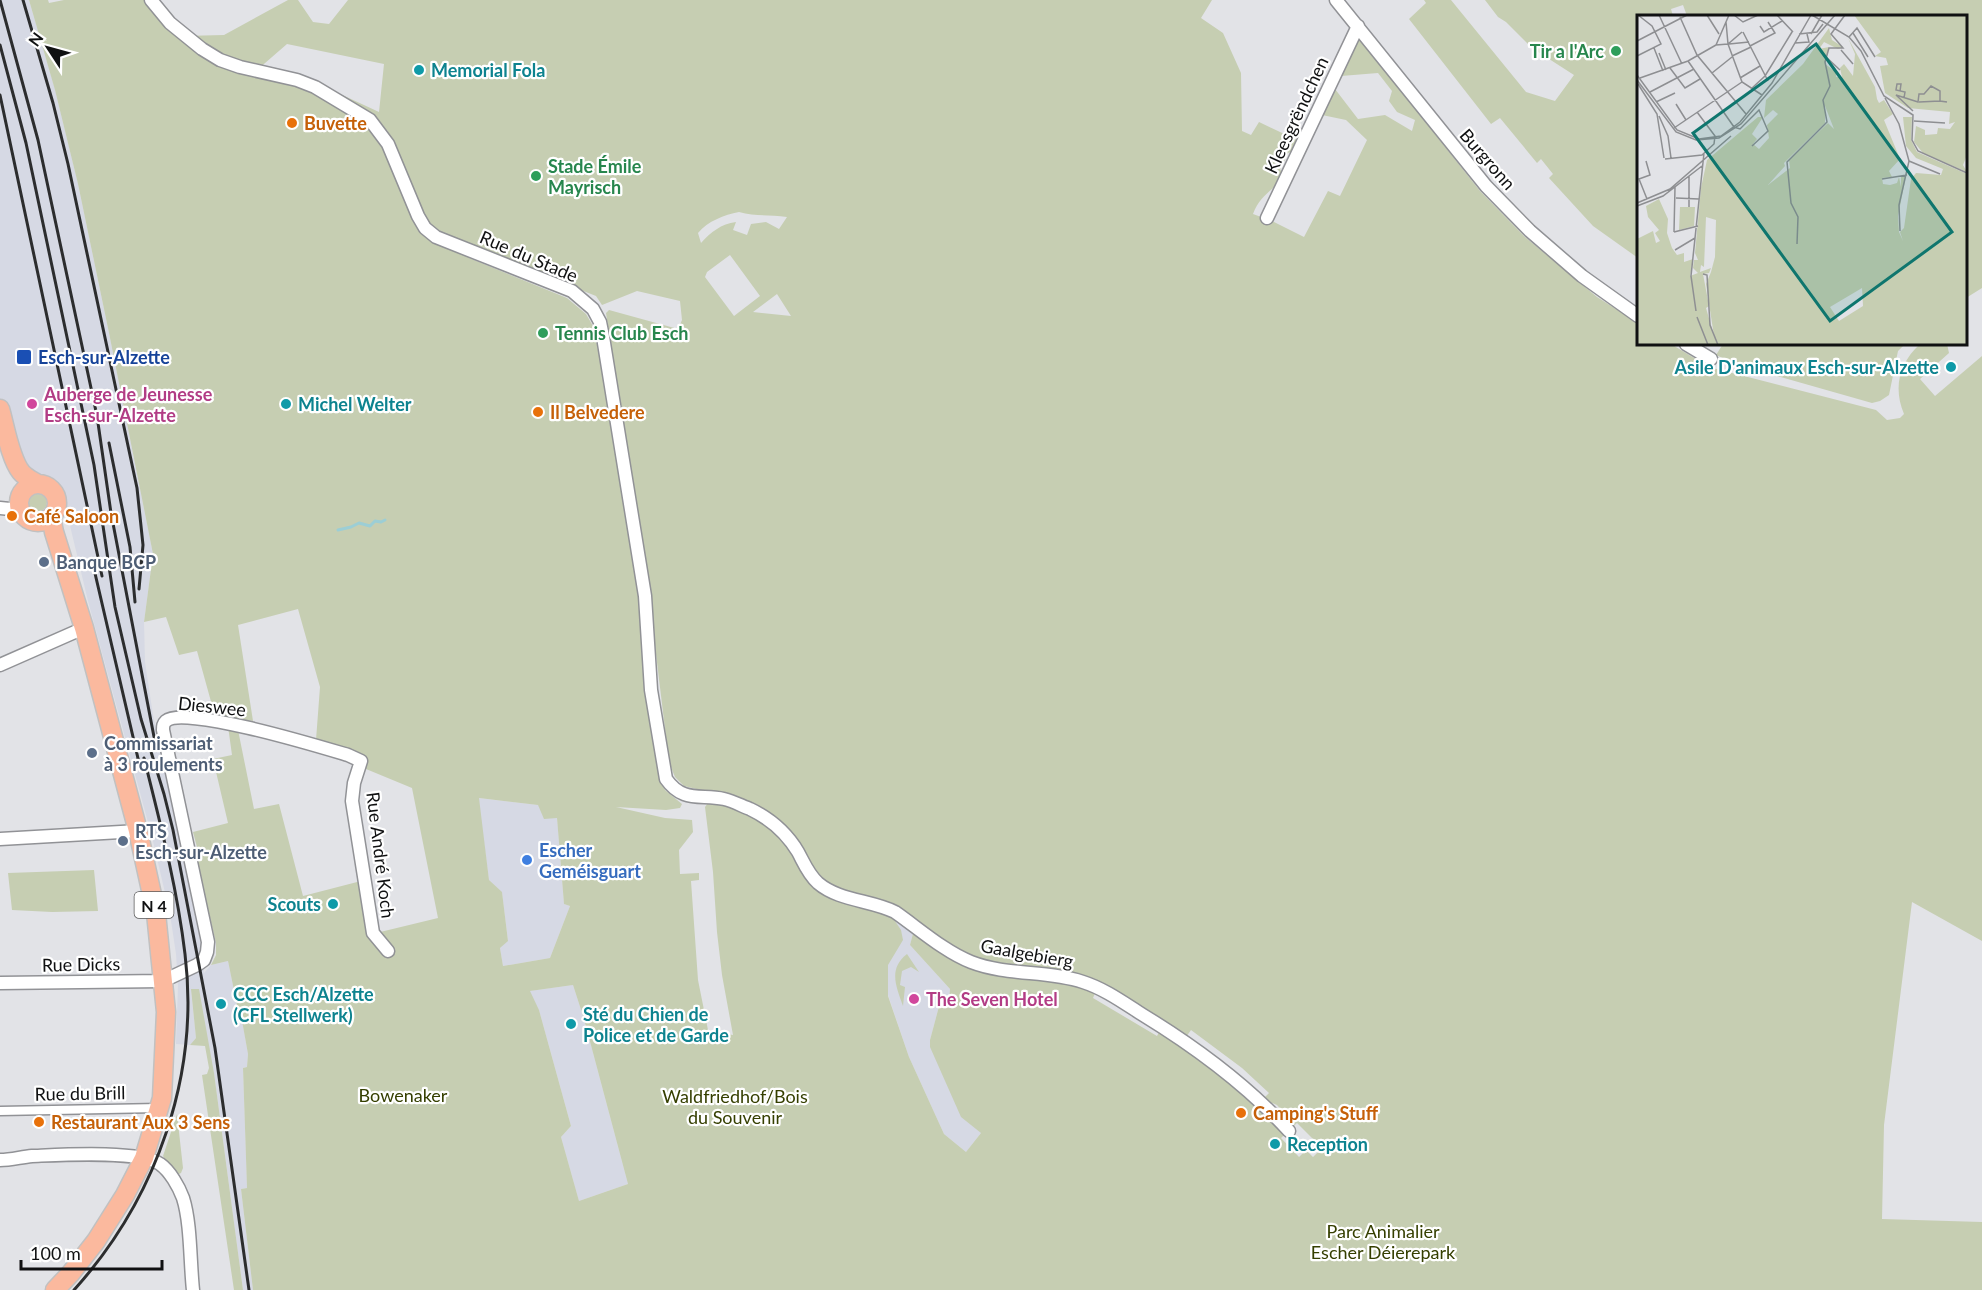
<svg xmlns="http://www.w3.org/2000/svg" width="1982" height="1290" font-family="Lato,sans-serif">
	<rect width="100%" height="100%" fill="#e2e3e7"/>
	<!-- built -->
	<path fill="#d6d9e4" d="M0 0H29L55 89 78 184 109 333 153 554 144 622 145 662 153 715 201 944 204 973 211 965 228 961 238 1010 241 1014 248 1054 247 1067 243 1068 247 1188 241 1189 253 1290H243L214 1073 191 990 196 1038 190 1045 176 1044 178 985 176 954 170 914 152 837 88 601 61 488 44 479 26 477 0 408Z
		M478 798 538 805 557 817 564 904 570 906 550 958 503 966 500 948 508 940 502 893 489 880Z
		M885 907 915 926 910 945 950 989 949 1000 941 999 930 1040 981 1133 966 1152 944 1134 909 1057 888 995 887 982 855 984Z
		M573 985 584 1019 628 1184 579 1201 561 1137 571 1126 539 1010 529 991Z"/>
	<!-- green -->
	<path fill="#c6ceb2" fill-rule="evenodd" d="M29 0H48L49 3 64 0H151L183 36 224 35 288 0H298L313 22 329 24 348 0H1212L1201 18 1223 33 1241 73 1242 131 1251 135 1259 122 1299 141 1293 151 1288 153 1280 170 1285 173C1276 191 1261 192 1253 214L1272 221 1304 237 1328 191 1340 196 1367 140 1346 120 1322 115 1335 89 1358 119 1385 115 1412 131 1415 120 1397 112 1389 101 1392 91 1378 73 1341 76 1359 38 1480 191 1525 237 1597 297 1638 323V344H1671L1709 367 1876 410 1887 420 1900 418 1904 414C1893 388 1899 363 1920 344H1947L1949 353 1920 379 1935 396 1982 356V941L1912 902 1884 1125 1882 1219 1982 1222V1290H253L241 1189 247 1188 243 1068 247 1067 248 1054 241 1015 238 1010 228 961 211 965 216 955V943L195 855 197 847 193 832 228 823 213 759 232 755 228 726 238 730 254 809 279 804 303 896 361 881 372 934 438 918 412 788 366 769V763L316 740 320 687 298 609 238 625 253 721 215 716 197 651 179 655 166 617 144 622 153 554 109 333 78 184 55 90ZM287 44 384 64 379 112 338 93 328 94 257 70ZM379 130H387L427 224 440 234 596 296 602 305 637 291 680 301 682 320 678 329 609 310 606 313 649 596 669 762 675 777 684 786 726 796 708 803 705 807 713 872 717 932 722 975 733 1035 722 1033 710 1040 698 980 691 881 699 880V873L680 874 679 850 693 832 692 820 665 818 616 807 666 810 680 808 682 804 665 790 660 779 646 691 640 606 605 384 593 326 586 314 567 298 469 258 471 251 425 228ZM739 212C755 217 770 214 787 217L779 229 766 222 751 224 747 235 733 230 736 222C721 224 711 232 701 243L698 233C708 221 724 215 739 212ZM730 255 760 296 734 316 705 277 707 272ZM777 294 791 316 753 312ZM479 798 538 805 544 819 557 818 564 904 570 906 550 958 503 966 500 948 508 941 502 892 489 880ZM882 913 915 926 910 945 950 989 949 1000 941 999 930 1040V1047L961 1117 981 1133 966 1152 944 1134 909 1057 888 996V965L903 940 901 930 893 918ZM573 985 584 1019 628 1184 579 1201 561 1137 571 1126 539 1010 530 991ZM1097 988 1162 1027 1157 1036 1093 998ZM1191 1030 1242 1068 1269 1093 1263 1099 1277 1105 1291 1121 1285 1126 1184 1040ZM1297 1123 1322 1148 1313 1157 1306 1150 1299 1157 1281 1138Z
		M1424 0H1451L1526 92 1555 101 1574 75 1532 48 1506 22 1498 17 1485 0H1982V288L1966 298V16H1687L1683 5 1671 9 1673 16H1638V258L1593 226 1549 178 1553 174 1541 159 1537 163 1500 118 1491 124 1409 19 1426 3Z
		M1723 344H1905L1898 351 1889 395 1880 401 1872 403 1738 365 1716 355Z
		M27 502a10 10 0 1 1 20 0a10 10 0 1 1-20 0Z
		M94 870 98 911 52 912 12 910 8 873Z
		M907 954 919 972 911 967 902 971 900 985 905 987 903 1006C896 986 888 969 907 954Z
		M191 989H199L214 1073 243 1290H234L202 1075 207 1074 209 1068 205 1046 190 1045 196 1038Z
		M177 1114 183 1168 181 1173 177 1175 174 1173 163 1156Z"/>
	<g fill="none" stroke-linecap="round" stroke-linejoin="round">
		<!-- stream -->
		<path stroke="#9cced5" stroke-width="3" d="M338 530 351 527 359 523 370 526 375 521 381 522 385 520"/>
		<!-- pedestrian casing -->
		<g stroke="#919296" stroke-width="11">
			<path id="pedestrian" d="M0 1111 159 1108"/>
		</g>
		<!-- minor casing -->
		<g stroke="#919296" stroke-width="15">
			<path id="minor" d="M151 0 170 23 202 49 220 60 240 67 297 80 315 87 370 120 388 144 418 216 425 228 436 237 572 291 593 309 600 322 603 337 645 596 651 690 666 779C683 803 700 794 724 799 733 801 742 806 750 809 771 819 786 832 798 852 804 863 808 874 818 883 839 901 871 900 895 912 918 928 945 952 971 962 1007 976 1047 970 1083 982 1105 989 1124 1003 1143 1015 1197 1048 1246 1084 1289 1131
				M1336 0 1486 186 1530 231 1582 276 1638 316
				M1267 218 1358 26
				M1686 344 1711 359
				M0 508 20 510
				M0 665 84 628
				M0 839 138 831
				M0 983 163 981 197 965 204 960 207 952 208 942 163 730C163 726 163 724 166 721 184 705 321 747 348 755L361 761 354 783 352 801 373 933 388 951
				M0 1160C11 1160 21 1157 32 1156 59 1155 139 1150 160 1164 170 1171 179 1187 183 1198 191 1223 190 1263 193 1290"/>
		</g>
		<!-- primary casing -->
		<g stroke="#c1c1c1" stroke-width="21">
			<path id="primary" d="M0 409C5 426 10 458 21 472 25 477 31 480 36 483
				M19 503a19 19 0 1 1 38 0a19 19 0 1 1-38 0Z
				M51 517 54 532 84 628 138 831 156 913 166 1012 162 1098 144 1158 125 1195 96 1241 71 1273 55 1290"/>
		</g>
		<!-- pedestrian -->
		<use href="#pedestrian" stroke="#fff" stroke-width="8"/>
		<!-- minor -->
		<use href="#minor" stroke="#fff" stroke-width="12"/>
		<!-- primary -->
		<use href="#primary" stroke="#fbb99e" stroke-width="18"/>
		<!-- rail -->
		<path stroke="#2c2d2e" stroke-width="3" d="M0 0 38 140 97 416 111 513 155 742
			M23 0 53 103 68 164 137 488 143 545 139 589
			M0 45 26 143 94 465 115 607 141 719 164 794 173 830 215 1048 249 1290
			M0 95 102 576
			M109 443 130 547 135 602
			M94 569 140 767
			M74 1290C156 1199 200 1076 185 954 177 887 160 822 144 758"/>
	</g>
	<!-- markers -->
	<g fill="#2e9e5b" stroke="#fff" stroke-width="2">
		<circle cx="1616" cy="51" r="6"/>
		<circle cx="536" cy="176" r="6"/>
		<circle cx="543" cy="333" r="6"/>
	</g>
	<g fill="#0f9aa8" stroke="#fff" stroke-width="2">
		<circle cx="419" cy="70" r="6"/>
		<circle cx="1951" cy="367" r="6"/>
		<circle cx="286" cy="404" r="6"/>
		<circle cx="333" cy="904" r="6"/>
		<circle cx="221" cy="1004" r="6"/>
		<circle cx="571" cy="1024" r="6"/>
		<circle cx="1275" cy="1144" r="6"/>
	</g>
	<g fill="#e8710a" stroke="#fff" stroke-width="2">
		<circle cx="292" cy="123" r="6"/>
		<circle cx="538" cy="412" r="6"/>
		<circle cx="12" cy="516" r="6"/>
		<circle cx="1241" cy="1113" r="6"/>
		<circle cx="39" cy="1122" r="6"/>
	</g>
	<rect fill="#1a4fb4" stroke="#fff" stroke-width="2" x="16" y="349" width="16" height="16" rx="3"/>
	<g fill="#d1479c" stroke="#fff" stroke-width="2">
		<circle cx="32" cy="404" r="6"/>
		<circle cx="914" cy="999" r="6"/>
	</g>
	<g fill="#5c6f8a" stroke="#fff" stroke-width="2">
		<circle cx="44" cy="562" r="6"/>
		<circle cx="92" cy="753" r="6"/>
		<circle cx="123" cy="841" r="6"/>
	</g>
	<circle fill="#3f7fe0" stroke="#fff" stroke-width="2" cx="527" cy="860" r="6"/>
	<g text-anchor="middle" dominant-baseline="central" stroke-width="4.5" stroke-linejoin="round" paint-order="stroke">
		<!-- shield labels -->
		<rect fill="#fff" stroke="#585859" stroke-width="1.5" x="134.5" y="892" width="39" height="26" rx="4.5"/>
		<g font-size="16" font-weight="bold" fill="#101112">
			<text x="154" y="905">N 4</text>
		</g>
		<!-- leisure labels -->
		<g font-size="18" font-weight="bold" fill="#27864d" stroke="#fff" text-anchor="start">
			<text x="1604" y="51" text-anchor="end">Tir a l'Arc</text>
			<text x="548" y="166">Stade Émile<tspan x="548" dy="21">Mayrisch</tspan></text>
			<text x="555" y="333">Tennis Club Esch</text>
		</g>
		<!-- culture labels -->
		<g font-size="18" font-weight="bold" fill="#0d838f" stroke="#fff" text-anchor="start">
			<text x="431" y="70">Memorial Fola</text>
			<text x="1939" y="367" text-anchor="end">Asile D'animaux Esch-sur-Alzette</text>
			<text x="298" y="404">Michel Welter</text>
			<text x="321" y="904" text-anchor="end">Scouts</text>
			<text x="233" y="994">CCC Esch/Alzette<tspan x="233" dy="21">(CFL Stellwerk)</tspan></text>
			<text x="583" y="1014">Sté du Chien de<tspan x="583" dy="21">Police et de Garde</tspan></text>
			<text x="1287" y="1144">Reception</text>
		</g>
		<!-- street labels -->
		<g font-size="18" fill="#101112" stroke="#fff">
			<text transform="translate(1296 115) rotate(-65)">Kleesgrëndchen</text>
			<text transform="translate(1488 159) rotate(49)">Burgronn</text>
			<text transform="translate(529 256) rotate(23)">Rue du Stade</text>
			<text transform="translate(212 706) rotate(6)">Dieswee</text>
			<text transform="translate(381 855) rotate(83)">Rue André Koch</text>
			<text transform="translate(1027 953) rotate(10)">Gaalgebierg</text>
			<text transform="translate(81 964) rotate(-1)">Rue Dicks</text>
			<text transform="translate(80 1093) rotate(-1)">Rue du Brill</text>
		</g>
		<!-- food labels -->
		<g font-size="18" font-weight="bold" fill="#c56008" stroke="#fff" text-anchor="start">
			<text x="304" y="123">Buvette</text>
			<text x="550" y="412">Il Belvedere</text>
			<text x="24" y="516">Café Saloon</text>
			<text x="1253" y="1113">Camping's Stuff</text>
			<text x="51" y="1122">Restaurant Aux 3 Sens</text>
		</g>
		<!-- transit labels -->
		<g font-size="18" font-weight="bold" fill="#164399" stroke="#fff" text-anchor="start">
			<text x="38" y="357">Esch-sur-Alzette</text>
		</g>
		<!-- hotel labels -->
		<g font-size="18" font-weight="bold" fill="#b23c85" stroke="#fff" text-anchor="start">
			<text x="44" y="394">Auberge de Jeunesse<tspan x="44" dy="21">Esch-sur-Alzette</tspan></text>
			<text x="926" y="999">The Seven Hotel</text>
		</g>
		<!-- service labels -->
		<g font-size="18" font-weight="bold" fill="#4e5e75" stroke="#fff" text-anchor="start">
			<text x="56" y="562">Banque BCP</text>
			<text x="104" y="743">Commissariat<tspan x="104" dy="21">à 3 roulements</tspan></text>
			<text x="135" y="831">RTS<tspan x="135" dy="21">Esch-sur-Alzette</tspan></text>
		</g>
		<!-- shop labels -->
		<g font-size="18" font-weight="bold" fill="#366cbe" stroke="#fff" text-anchor="start">
			<text x="539" y="850">Escher<tspan x="539" dy="21">Geméisguart</tspan></text>
		</g>
		<!-- park labels -->
		<g font-size="18" fill="#353f00" stroke="#fff">
			<text x="403" y="1095">Bowenaker</text>
			<text x="735" y="1096">Waldfriedhof/Bois<tspan x="735" dy="21">du Souvenir</tspan></text>
			<text x="1383" y="1231">Parc Animalier<tspan x="1383" dy="21">Escher Déierepark</tspan></text>
		</g>
	</g>
	<!-- overview -->
	<g transform="translate(1637 15)">
		<rect width="330" height="330" fill="#e2e3e7"/>
		<path d="M217 0H330V140L326 150 330 157 286 138 277 127 279 111 288 115V120L300 119 301 113 313 114 318 107 312 109 313 97 271 93 248 78 243 51 251 50 249 43 238 41 244 37ZM192 13 195 25 206 32 201 34 187 27 182 34 192 32 188 49 199 57V62H205L203 53 207 49 216 61 218 39 211 23 238 72 240 84 242 88 247 85 256 99 247 105 263 144 252 156 255 162 245 163 246 169 253 170 260 168 262 162 264 172V162L269 161 261 201 262 217 266 226 263 217 267 213 274 164 279 158 304 160 306 154 279 143 269 131 266 102H275L274 125 280 137 330 159V330H82L78 323 81 330H0V224L16 216 19 228 23 226 18 218 22 215 11 202 9 191 22 184 31 204 30 218 35 233 40 240 47 238V247L56 244 53 261 61 258 56 253 57 245H61L58 238 64 173 70 145 121 102H126L115 119 120 124 116 129 122 134 132 123 130 110 141 99 136 95 127 103 129 85 166 49ZM188 91 197 114 191 108 152 145 153 153 131 170 148 151 147 148 188 108ZM69 202 79 205 78 242 74 257 69 269 77 321 69 293 72 291 66 259 72 258 74 253 63 257 64 250 67 252ZM225 273 226 291 202 306 193 292ZM43 192H58L57 211 42 215Z" fill="#c6ceb2" fill-rule="evenodd"/>
		<path fill="none" stroke="#8e8f92" stroke-width="1.5" d="M22 0 45 49M70 0 82 19M97 0 106 7 121 0M140 0 156 17M175 0 212 22 224 36 247 81 276 100 275 125 281 136 330 158M43 2 60 40 109 99M89 7 91 29M123 11 127 17 145 6M106 17 131 66M216 18 231 42M162 19 180 17 186 9M174 19 185 0M212 22 220 13 238 42M0 26 50 0M158 28 172 27 170 19M91 29 105 67 125 80M92 29 112 27M79 30 92 0M79 30 91 29 105 17M113 31 138 18 131 7M17 33 26 56M204 35 216 49M22 38 29 55M0 41 24 29 15 11 1 0M95 41 114 32M189 42 203 55M51 46 97 112 103 114 122 95 131 116 115 131M33 53 48 73 63 64M75 58 95 42M0 60 40 115 62 124 84 121 103 107 135 68 174 0M3 63 51 46 79 30M103 63 123 51M0 65 39 117 59 125 82 123 104 109 198 0M1 69 20 99 27 143M114 74 128 61 155 17M263 76 264 69H260L259 75 268 77 267 83M13 77 57 54M248 83 262 109 272 146 262 190 263 216M19 87 38 78M282 87 303 86M39 89 49 105M276 96 259 80 281 87 282 79H287L294 71 303 76V86L310 87M22 101 31 121 34 143M277 106 308 108M37 113 105 67M28 144 65 140 77 129 78 121 60 97M9 146 13 160 2 164 10 184M272 146 303 159M245 164 270 160M39 183 62 184M0 188 33 174 94 121M0 191 26 181 65 151M52 192V161M37 217 38 172M37 217 61 211M160 229 161 202 154 188 150 147 190 107 186 85 193 71 188 47 192 33H206L194 19 208 0M38 235 58 223M66 259 70 260 73 310 81 330M59 296 54 261 67 138M60 302 71 330"/>
		<path fill="#0f766e" fill-opacity="0.15" stroke="#0f766e" stroke-width="3" d="M179 29 315 217 193 306 56 118Z"/>
		<rect width="330" height="330" fill="none" stroke="#101112" stroke-width="3"/>
	</g>
	<!-- north arrow -->
	<g transform="translate(48 48) rotate(306)" stroke="#ffffff" stroke-width="4.5" paint-order="stroke">
	<path d="M0-4.5L10 22L0 15L-10 22Z" fill="#101112"/>
	<text y="-9" font-size="16" font-weight="bold" text-anchor="middle" fill="#101112">N</text>
	</g>
	<!-- scale -->
	<path d="M21 1260v9h141v-9" fill="none" stroke="#101112" stroke-width="3"/>
	<text x="30" y="1260" font-size="18" fill="#101112" stroke="#ffffff" stroke-width="4.5" paint-order="stroke">100 m</text>
</svg>
